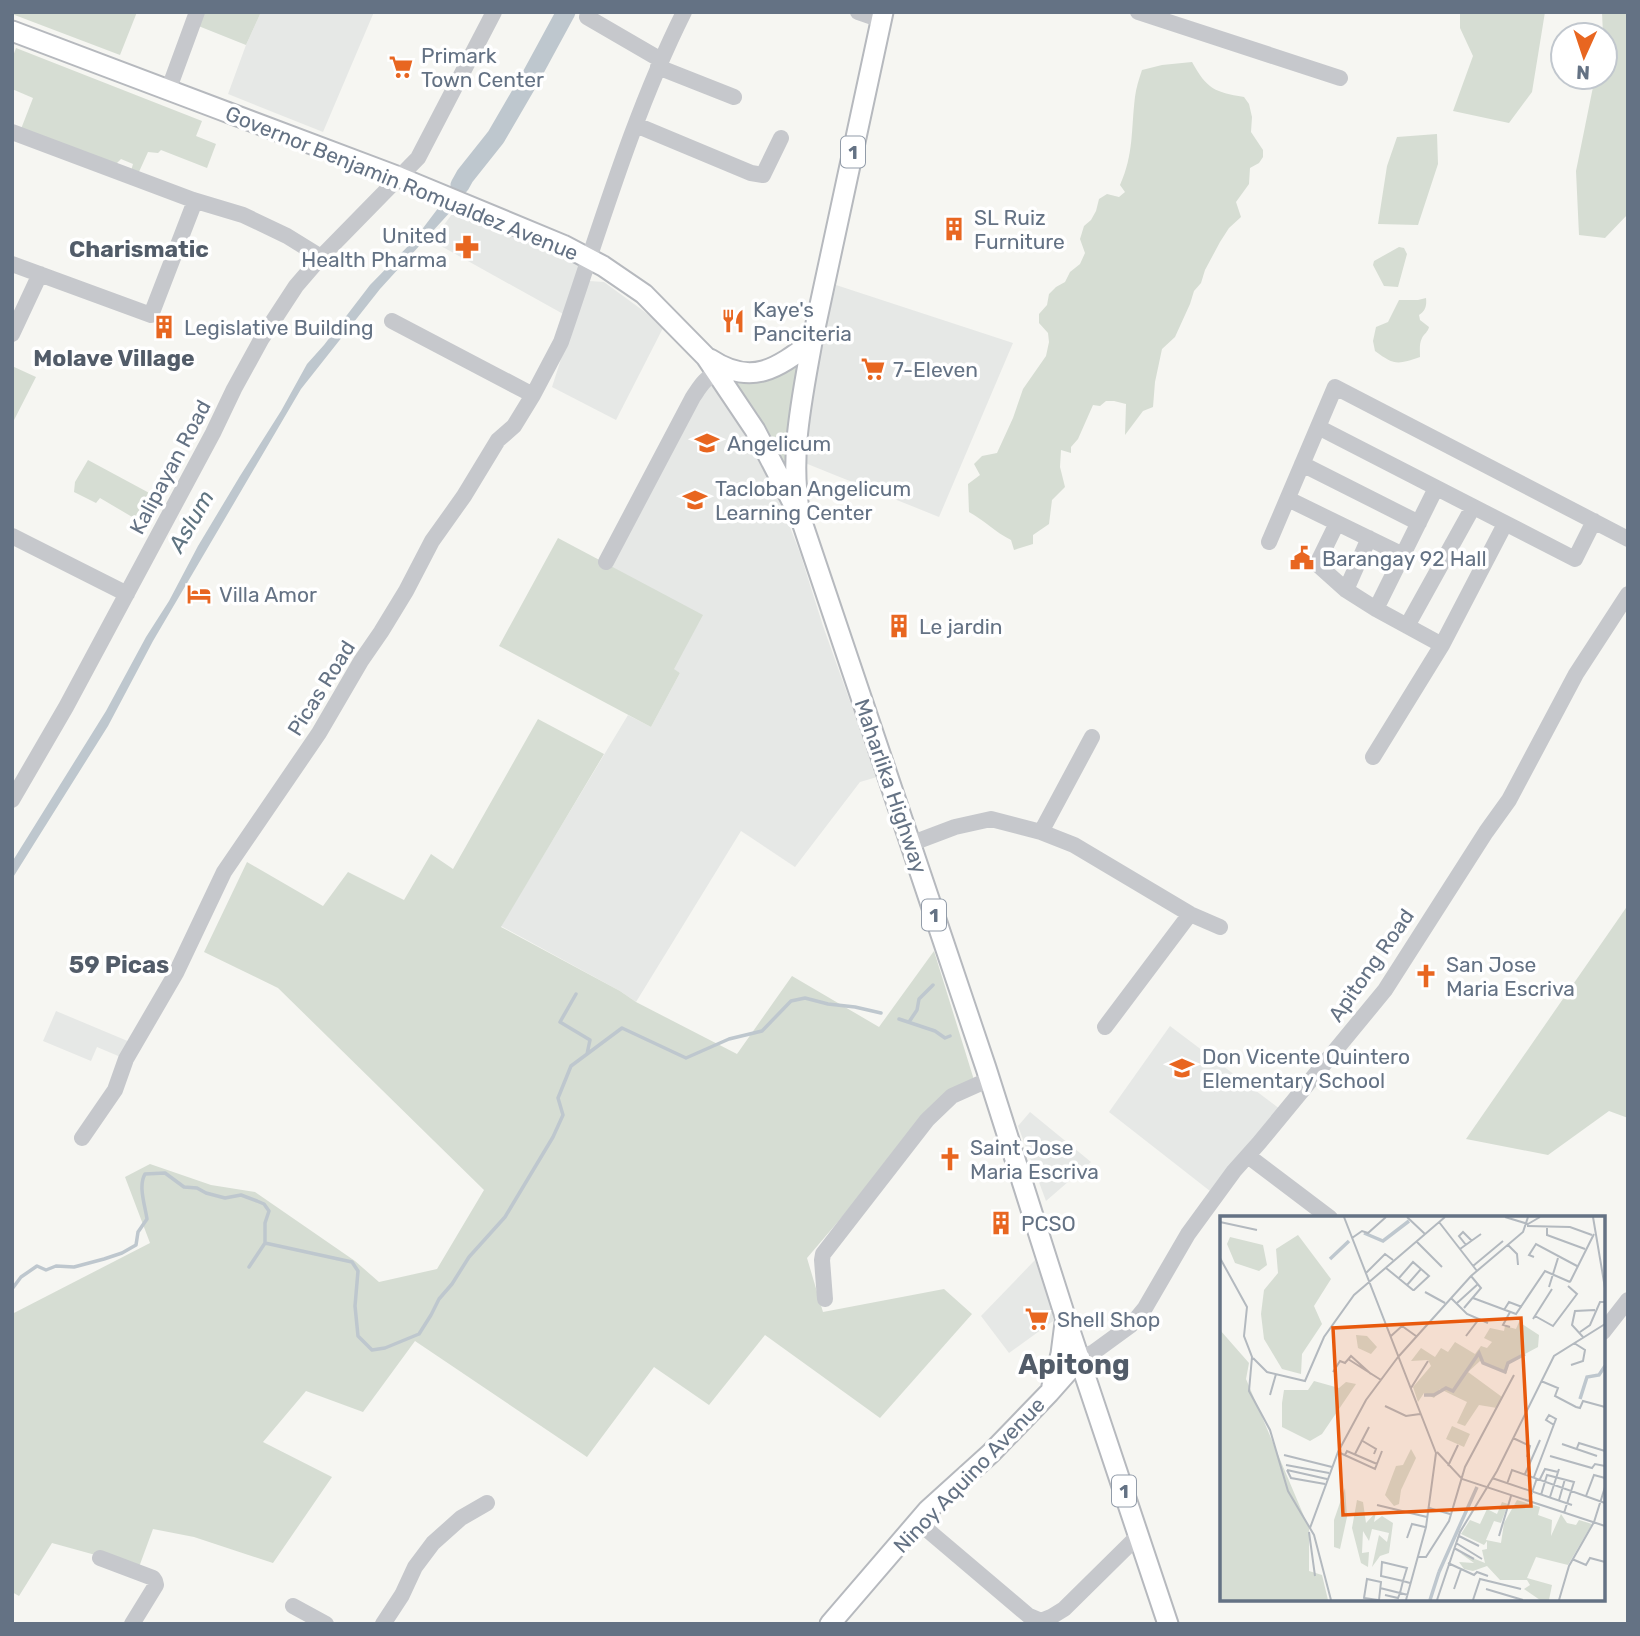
<svg xmlns="http://www.w3.org/2000/svg" width="1640" height="1636" font-family="Rubik,sans-serif">
	<rect width="100%" height="100%" fill="#f6f6f2"/>
	<!-- built -->
	<path fill="#e6e8e6" d="M261 12H374L323 132 228 94 246 45Z
		M455 210 583 266 565 315 432 241Z
		M589 281 604 282 664 326 616 420 552 387 571 328Z
		M836 285 1013 343 939 517 805 463 813 381Z
		M711 379 748 441 780 501 800 553 823 626 877 777 860 782 795 867 741 831 636 1002 620 991 501 926 628 715 651 727 680 673 673 669 609 565Z
		M56 1011 130 1042 123 1058 97 1047 91 1061 43 1041Z
		M1170 1026 1280 1109 1210 1191 1109 1112Z
		M1030 1112 1091 1162 1046 1201 1018 1126Z
		M1035 1260 1056 1319 1009 1353 981 1316Z"/>
	<!-- green -->
	<path fill="#d6ddd3" d="M12 12H137L120 55 12 14Z
		M201 12H261L246 45 196 25Z
		M1460 12H1545L1532 92 1509 123 1453 111 1473 56 1460 28Z
		M1602 12H1628V214L1605 238 1579 235 1576 171 1595 77H1605V35H1603Z
		M16 48 202 121 196 136 216 144 207 168 161 150 158 153 148 152 138 174 131 171 133 164 121 159 115 165 21 129 33 98 12 89V59Z
		M1192 62C1207 89 1214 92 1244 97L1249 104 1252 117 1251 132 1263 150V157L1259 163 1250 168 1249 184 1236 202 1241 217 1229 228 1220 242 1205 270 1201 283 1194 291 1190 304 1175 337 1162 349 1155 382 1153 407 1143 411 1125 435 1126 404 1114 401H1106L1100 406 1093 405 1078 439 1071 447V453L1061 450 1060 467 1065 487 1052 500 1049 524 1033 535V544L1014 550 1011 540C995 532 984 520 969 512L968 484 980 475 974 464 982 456 997 453 1013 418 1023 389 1046 356 1049 342 1048 333 1039 323V314L1047 305 1049 294 1056 287 1065 282 1070 272 1080 264 1085 253 1080 239 1084 226 1091 220 1096 211 1099 199 1107 194 1119 197 1125 192 1120 185C1134 154 1131 129 1135 97 1136 88 1139 79 1142 70L1162 65Z
		M1437 134 1438 164 1418 225 1378 224 1387 166 1397 137Z
		M1399 247 1404 248 1407 254 1398 287 1384 286 1373 265 1374 261Z
		M1426 298C1427 306 1425 311 1419 315L1420 320 1429 327C1428 332 1424 334 1422 338 1419 344 1420 351 1420 357 1397 365 1394 365 1375 351L1373 341 1376 327 1388 322 1399 300H1418Z
		M799 363 789 472 758 414 734 380C761 383 777 380 799 363Z
		M12 366 36 377 12 424Z
		M88 460 153 495 139 521 100 498 96 503 74 492 75 482Z
		M558 538 703 615 674 669 680 673 651 727 499 646Z
		M538 719 604 754 501 927 620 991 636 1002 737 1054 792 976 879 1027 934 951 974 1080 946 1095 807 1258 823 1312 944 1289 972 1314 880 1418 765 1335 709 1405 654 1367 587 1457 415 1341 363 1412 306 1391 263 1442 332 1477 273 1563 194 1537 153 1529 139 1567 52 1543 19 1596 12 1592V1314L150 1243 125 1177 150 1164 211 1185 255 1192 355 1261 379 1282 437 1269 484 1190 278 988 204 952 247 862 323 906 348 872 404 900 431 854 453 869Z
		M1628 905V1118L1609 1111 1548 1155 1466 1139Z"/>
	<!-- water -->
	<path fill="#bec7ce" d="M442 203 452 207V210L380 289 301 389 153 641 108 726 12 879V862L106 711 146 637 169 601 198 546 240 476 281 411 307 364 324 345 370 285 414 240Z"/>
	<g fill="none" stroke-linecap="round" stroke-linejoin="round">
		<!-- stream -->
		<path stroke="#bec7ce" stroke-width="3.5" d="M576 994 560 1022 590 1040 587 1054
			M899 1019 935 1031 945 1038 950 1036
			M909 1022 917 1010 919 999 933 985
			M249 1267 265 1243
			M12 1289 21 1277 37 1266 46 1270 56 1266 74 1267 104 1259 122 1253 136 1245 138 1232 147 1219C145 1205 138 1186 145 1174L165 1173 184 1187 197 1188 206 1193 225 1198 241 1195 257 1201 264 1204 269 1211 265 1223V1243L352 1262 358 1271 355 1306 358 1336 372 1350 385 1348 419 1334 431 1315 439 1299 452 1284 469 1257 505 1217 553 1137 563 1115 558 1098 571 1066 622 1028 686 1058 729 1039 762 1031 791 1001 805 998 828 1004 855 1007 881 1013"/>
		<!-- river -->
		<path stroke="#bec7ce" stroke-width="19" d="M460 185 465 176 496 137 528 82 566 12"/>
		<!-- major casing -->
		<g stroke="#b6b9be" stroke-width="23">
			<path id="major" d="M883 12 812 342C802 399 788 461 801 519L986 1068 1064 1313 1168 1624
				M12 31 399 177 563 245 603 266 644 294 706 357 755 430 794 505
				M710 359C752 387 777 368 812 342
				M1052 1386 1061 1354 1065 1323
				M830 1624 928 1510 991 1453 1049 1393 1080 1358"/>
		</g>
		<!-- minor -->
		<path stroke="#c6c8cc" stroke-width="16" d="M858 12 881 20
			M1138 12 1340 78
			M587 17 661 60
			M658 67 734 97
			M168 91 197 12
			M636 125 751 173 763 175 781 138
			M12 132 193 200 243 215 287 236 321 257
			M12 264 151 315 195 201
			M392 321 533 395
			M12 334 40 274
			M1318 427 1575 559 1594 521
			M1302 464 1419 523
			M1288 499 1403 555
			M1337 523 1317 564 1346 590 1376 609 1442 645
			M12 536 127 594
			M1269 542 1335 387 1628 539
			M606 562 693 397C700 387 705 377 718 373
			M1346 590 1369 538
			M1376 609 1436 488
			M1407 626 1473 507
			M1373 757 1442 645 1505 524
			M12 800 66 707 213 433 234 389 262 338 296 286 321 257 418 158 494 12
			M1041 832 1092 737
			M910 844 955 827 991 819 1041 832 1074 845 1190 914 1220 927
			M1105 1027 1190 914
			M82 1138 115 1090 126 1059 176 973 224 872 319 733 361 661 381 632 406 591 432 541 464 496 498 440 514 426 533 395 561 342C599 232 632 116 684 12
			M1248 1156 1330 1218
			M825 1299 822 1260 823 1254 927 1120 952 1096 990 1079
			M1603 1332 1628 1300
			M1080 1358 1094 1352 1131 1325 1145 1308 1188 1234 1234 1171 1259 1143 1385 990 1486 832 1509 800 1576 674 1628 594
			M918 1522 1029 1616 1041 1621 1051 1617 1064 1609 1139 1535
			M100 1558 153 1578 155 1581 156 1585 132 1624
			M293 1606 326 1624
			M383 1624 402 1595 415 1567 433 1543 461 1518 487 1503"/>
		<!-- major -->
		<use href="#major" stroke="#fff" stroke-width="19"/>
	</g>
	<!-- icons -->
	<defs>
		<g id="supermarket-bare" transform="scale(1.89)"><path d="M-6-5.5h2.5l.6 2H6L4.5 2H-2.5L-4.4-4H-6ZM-1.5 3.2a1.3 1.3 0 1 0 .1 0ZM3 3.2a1.3 1.3 0 1 0 .1 0Z" fill="#e86620" stroke="#fff" stroke-width="2.5" paint-order="stroke"/></g>
		<g id="building-bare" transform="scale(1.89)"><path d="M-4-6H4V6H1V3H-1V6H-4ZM-2.5-4.3h1.7v1.8h-1.7ZM.8-4.3h1.7v1.8H.8ZM-2.5-1h1.7V.8h-1.7ZM.8-1h1.7V.8H.8Z" fill="#e86620" stroke="#fff" stroke-width="2.5" paint-order="stroke"/></g>
		<g id="pharmacy-bare" transform="scale(1.89)"><path d="M-2-6h4v4h4v4h-4v4h-4v-4h-4v-4h4Z" fill="#e86620" stroke="#fff" stroke-width="2.5" paint-order="stroke"/></g>
		<g id="restaurant-bare" transform="scale(1.89)"><path d="M-5-6h1v4h1v-4h1v4h1v-4h1v5L-1.5 .5V6h-2V.5L-5-1ZM5-6V6H3V1.5H1.5Q1.5-4 5-6Z" fill="#e86620" stroke="#fff" stroke-width="2.5" paint-order="stroke"/></g>
		<g id="school-bare" transform="scale(1.89)"><path d="M0-5L7-2L0 1L-7-2ZM-4 1L0 2.5L4 1V4Q0 6-4 4Z" fill="#e86620" stroke="#fff" stroke-width="2.5" paint-order="stroke"/></g>
		<g id="civic-bare" transform="scale(1.89)"><path d="M-.6-6.5H3V-4.5H.6V-3L4-1V1h2V6H-6V1h2V-1L-.6-3ZM-1.2 2.5V6h2.4V2.5Z" fill="#e86620" stroke="#fff" stroke-width="2.5" paint-order="stroke"/></g>
		<g id="hotel-bare" transform="scale(1.89)"><path d="M-6-4.5h1.5V1H6V5H4.5V3h-9V5H-6ZM-4 0a1.8 1.8 0 1 1 3.6 0ZM.5 0V-2.5h3Q6-2.5 6 0Z" fill="#e86620" stroke="#fff" stroke-width="2.5" paint-order="stroke"/></g>
		<g id="church-bare" transform="scale(1.89)"><path d="M-1.2-6h2.4v3.5h3.3v2.4h-3.3V6h-2.4V-.1h-3.3v-2.4h3.3Z" fill="#e86620" stroke="#fff" stroke-width="2.5" paint-order="stroke"/></g>
	</defs>
	<g fill-rule="evenodd">
		<use href="#supermarket-bare" x="401" y="67"/>
		<use href="#building-bare" x="954" y="229"/>
		<use href="#pharmacy-bare" x="467" y="247"/>
		<use href="#restaurant-bare" x="733" y="321"/>
		<use href="#building-bare" x="164" y="327"/>
		<use href="#supermarket-bare" x="873" y="369"/>
		<use href="#school-bare" x="707" y="443"/>
		<use href="#school-bare" x="695" y="500"/>
		<use href="#civic-bare" x="1302" y="558"/>
		<use href="#hotel-bare" x="199" y="594"/>
		<use href="#building-bare" x="899" y="626"/>
		<use href="#church-bare" x="1426" y="976"/>
		<use href="#school-bare" x="1182" y="1068"/>
		<use href="#church-bare" x="950" y="1159"/>
		<use href="#building-bare" x="1001" y="1223"/>
		<use href="#supermarket-bare" x="1037" y="1319"/>
	</g>
	<g text-anchor="middle" dominant-baseline="central" stroke-width="7" stroke-linejoin="round" paint-order="stroke">
		<!-- shield labels -->
		<g fill="#fff" stroke="#929ca9" stroke-width="2">
			<rect x="841" y="136.5" width="24" height="31" rx="5"/>
			<rect x="922" y="899.5" width="24" height="31" rx="5"/>
			<rect x="1112" y="1475.5" width="24" height="31" rx="5"/>
		</g>
		<g font-size="19" font-weight="bold" fill="#647284">
			<text x="853" y="152">1</text>
			<text x="934" y="915">1</text>
			<text x="1124" y="1491">1</text>
		</g>
		<!-- poi labels -->
		<g font-size="21" fill="#647284" stroke="#fff" text-anchor="start">
			<text x="421" y="55">Primark<tspan x="421" dy="24">Town Center</tspan></text>
			<text x="974" y="217">SL Ruiz<tspan x="974" dy="24">Furniture</tspan></text>
			<text x="447" y="235" text-anchor="end">United<tspan x="447" dy="24">Health Pharma</tspan></text>
			<text x="753" y="309">Kaye's<tspan x="753" dy="24">Panciteria</tspan></text>
			<text x="184" y="327">Legislative Building</text>
			<text x="893" y="369">7-Eleven</text>
			<text x="727" y="443">Angelicum</text>
			<text x="715" y="488">Tacloban Angelicum<tspan x="715" dy="24">Learning Center</tspan></text>
			<text x="1322" y="558">Barangay 92 Hall</text>
			<text x="219" y="594">Villa Amor</text>
			<text x="919" y="626">Le jardin</text>
			<text x="1446" y="964">San Jose<tspan x="1446" dy="24">Maria Escriva</tspan></text>
			<text x="1202" y="1056">Don Vicente Quintero<tspan x="1202" dy="24">Elementary School</tspan></text>
			<text x="970" y="1147">Saint Jose<tspan x="970" dy="24">Maria Escriva</tspan></text>
			<text x="1021" y="1223">PCSO</text>
			<text x="1057" y="1319">Shell Shop</text>
		</g>
		<!-- street labels -->
		<g font-size="21" fill="#647284" stroke="#fff">
			<text transform="translate(402 183) rotate(22)">Governor Benjamin Romualdez Avenue</text>
			<text transform="translate(170 467) rotate(-62)">Kalipayan Road</text>
			<text transform="translate(321 688) rotate(-58)">Picas Road</text>
			<text transform="translate(891 786) rotate(71)">Maharlika Highway</text>
			<text transform="translate(1371 965) rotate(-55)">Apitong Road</text>
			<text transform="translate(969 1475) rotate(-46)">Ninoy Aquino Avenue</text>
		</g>
		<!-- neighbourhood labels -->
		<g font-size="23" font-weight="bold" fill="#525c69" stroke="#fff">
			<text x="139" y="249">Charismatic</text>
			<text x="114" y="358">Molave Village</text>
		</g>
		<!-- water labels -->
		<g font-size="23" font-style="italic" fill="#5f7481" stroke="#fff">
			<text transform="translate(191 521) rotate(-60)">Aslum</text>
		</g>
		<!-- quarter labels -->
		<g font-size="24" font-weight="bold" fill="#525c69" stroke="#fff">
			<text x="119" y="965">59 Picas</text>
		</g>
		<!-- district labels -->
		<g font-size="28" font-weight="bold" fill="#525c69" stroke="#fff">
			<text x="1074" y="1364">Apitong</text>
		</g>
	</g>
	<!-- overview -->
	<g transform="translate(1220 1216)">
		<rect width="385" height="385" fill="#f6f6f2"/>
		<path d="M78 19 111 63 94 90 102 108 82 138 81 158 62 153 44 123 41 98 44 74 58 57 56 33ZM10 21 43 29 47 49 39 55 15 47 7 28ZM299 106 319 119 318 131 286 148 287 157 260 145 248 156 282 181 277 192 259 189 245 210 237 207 247 186 220 173 214 182 204 177 198 186 193 171 211 150 208 144 191 145 201 132 215 141 221 132 228 136 235 126 255 138 261 130 267 132 272 126 264 122 270 112 284 115 285 110 296 113ZM0 114 29 147 26 163 89 312V355L102 359 108 384H0ZM136 119 147 120 157 131 151 138 138 132ZM94 165 119 172 126 166 136 168 102 218 90 225 62 211V187L64 174H88ZM232 210 250 218 244 231 226 223ZM191 233 196 242 181 274 179 288 174 290 165 279 176 250 183 249ZM125 272 127 301 120 333 114 331V304ZM137 284 143 286 146 307 156 296 154 306 162 300 173 307 169 337 160 340 152 351 159 319 167 326 169 317 152 313 149 325 143 315 142 337 149 336 148 351 141 347 132 312ZM297 284 320 291 318 299 332 304 331 320 341 298 347 307 356 309 359 304 372 308 348 349 316 341 307 362 332 369 329 384H320L304 373 310 369 307 364H280L267 350 253 355 244 353 239 346 254 347 240 337 265 347 262 334 267 333V325L264 329 241 318 250 304 260 308 267 293 277 298 282 286 288 288 281 307 274 305 266 324 281 327 284 307Z" fill="#d6ddd3"/>
		<path fill="none" stroke="#bec7ce" stroke-width="3.5" d="M144 17 163 25 189 5M110 43 129 25M204 179H214L226 172 233 175 259 137 263 147 285 156 288 147 305 138M360 183 367 161 379 159 385 150M219 356 257 271M210 384 219 356"/>
		<path fill="none" stroke="#b3b9bf" stroke-width="2" d="M124 1 216 237 206 311 186 384M187 1 205 18M285 1 308 8 320 1M373 1 385 72M0 6 37 14M219 6 257 55M307 10 350 11 372 19M327 12V19L365 33M132 22 142 15 148 17 166 1M196 25 222 51M246 29 239 20 243 16 252 25M288 29 297 38 298 49M240 33 261 18M314 41 309 39 316 28 357 50M0 42 27 91 24 120 32 141 29 175 50 214 68 275 94 319 111 384M253 50 283 25M166 52 193 74H194L209 60 193 46 179 62M146 57 165 38 173 44M350 66 374 18M187 69 201 53M329 71 338 42M205 76 225 87M231 82 247 98 268 107M253 82 296 98 325 55 350 66M237 87 258 68M244 92 261 72 251 60M284 94 289 86 302 91M315 100 333 110 357 78 348 70M313 103 332 73M290 111 283 109 290 96M360 116 370 109 380 86H385M171 120 182 110 196 120M246 120 259 103M363 121 352 109 355 95 375 94M179 140 251 60 303 16 308 1M33 142 47 156 85 165 104 121 134 79 225 1M128 143 161 164M351 149 363 145 365 134 354 127M113 156 120 145 125 147 131 140 151 158M321 165 338 172 335 180 356 191 360 192 363 185 385 191M191 172 208 145M50 179 56 158M165 190 186 200 200 198M293 222 310 230 307 241M141 224 156 233 154 238M342 228 377 240M357 232 359 227 385 235M118 236 155 253 162 235M217 236 242 263 385 310M135 238 149 211M64 239 112 251M125 239 127 235 157 248M330 240 372 252 375 248 385 250M66 249 109 257M228 250 238 229M67 254 71 262 105 268M67 254 107 263M305 258 320 224M314 261 336 203 329 199 326 204 334 209M272 262 352 289M320 263 325 253 338 256M287 268 292 254 385 287M321 279 327 259 354 266 344 297M366 280 374 259 385 262M330 281 339 253M339 284 345 263M309 285 317 262M157 289 207 301M209 292 230 298M90 312 118 236 146 184 178 141M89 316 95 360M239 320 259 330M279 320 291 280M187 322 192 308 205 311M236 327 262 343M234 332 254 343M198 341H206L229 305 245 251 294 159M352 343 366 349 370 342 385 346M228 347 254 359 257 356 268 360M160 372 188 379M234 373 241 353M266 373 303 384M165 379 178 382 180 377 183 365 187 352 162 346 161 360 183 365 190 367M158 384 144 382 147 363 161 366 159 384M217 384 240 316 277 255 334 140 385 108M253 384 260 363 301 373M339 384 349 350 374 306 385 271"/>
		<path fill="#e8590c" fill-opacity="0.15" stroke="#e8590c" stroke-width="3.5" d="M301 102 311 290 123 299 113 112Z"/>
		<rect width="385" height="385" fill="none" stroke="#647284" stroke-width="3.5"/>
	</g>
	<!-- border -->
	<rect width="1640" height="1636" fill="none" stroke="#647284" stroke-width="28"/>
	<!-- north arrow -->
	<g transform="translate(1584 56) rotate(183)"><circle r="33" fill="#ffffff" stroke="#c1c7ce" stroke-width="2"/>
	<path d="M0-5L12 26L0 18L-12 26Z" fill="#e86620"/>
	<text y="-10" font-size="19" font-weight="bold" text-anchor="middle" fill="#647284">N</text>
	</g>
</svg>
